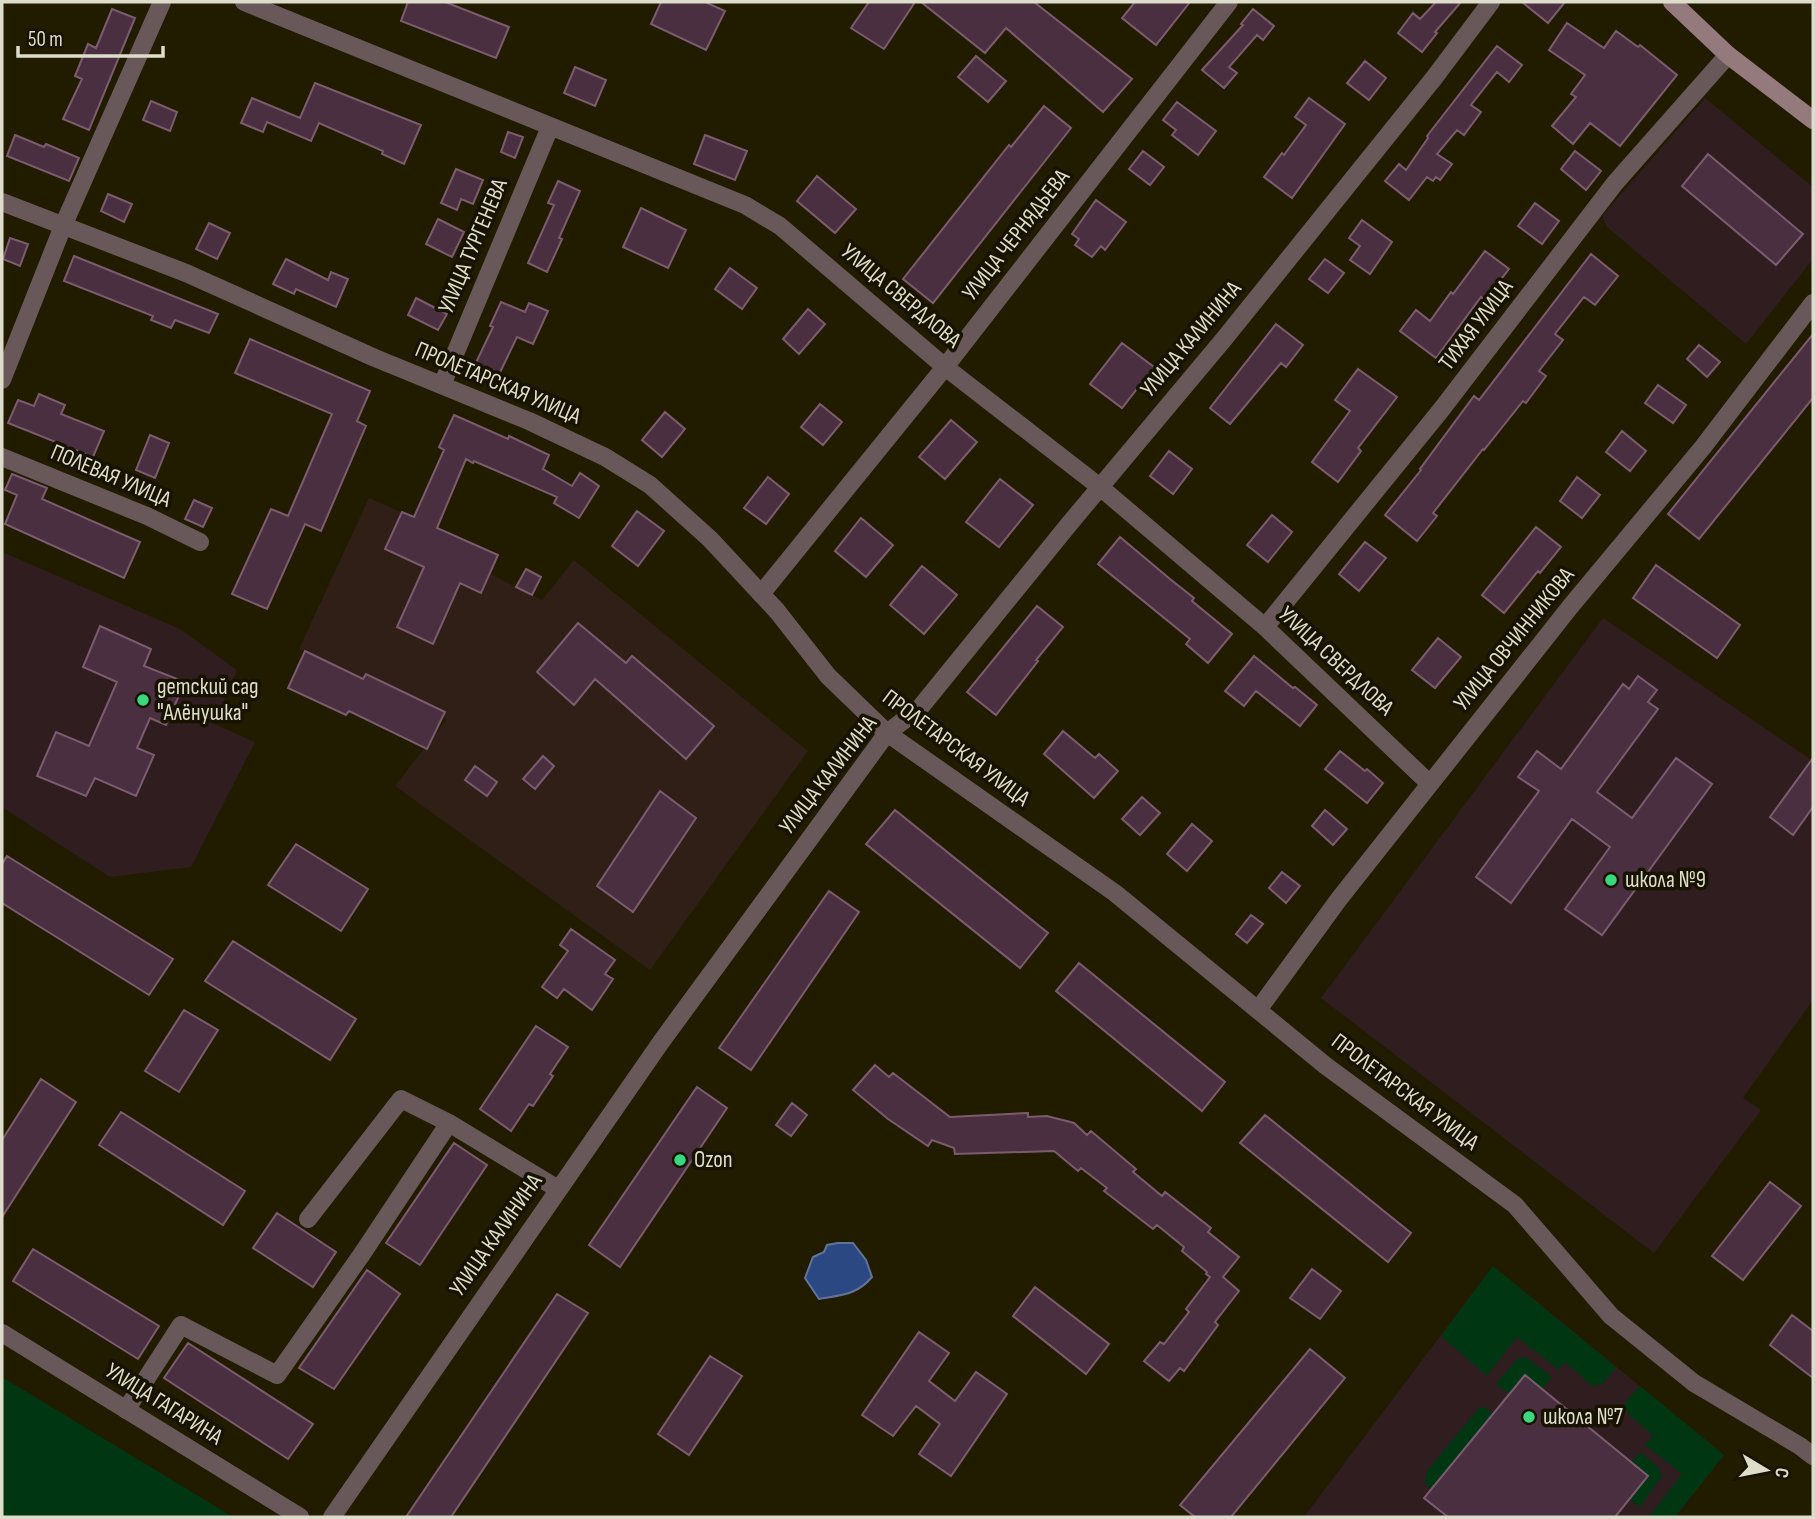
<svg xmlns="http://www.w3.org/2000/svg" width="1815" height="1519" font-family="'Sofia Sans Condensed',sans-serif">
	<rect width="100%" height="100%" fill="#211c00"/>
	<!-- commercial -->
	<path fill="#2f1f16" d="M369 498 498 555 490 574 542 600 574 560 808 751 650 970 395 786 447 719 299 649Z"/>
	<!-- education -->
	<path fill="#301d20" d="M1705 98 1813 187V259L1746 344 1607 227 1602 216Z
		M2 552 180 629 237 670 214 724 255 742 191 867 110 877 2 807Z
		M1603 618 1813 761V1000L1743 1098 1761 1110 1654 1253 1321 998Z
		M1493 1266 1724 1455 1675 1517H1304Z"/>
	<!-- green -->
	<path fill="#003712" d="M1493 1266 1616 1367 1603 1384 1592 1386 1565 1362 1559 1370 1517 1337 1487 1376 1441 1336Z
		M1526 1357 1552 1377 1542 1389 1510 1394 1496 1384 1518 1358Z
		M2 1377 233 1517H2Z
		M1640 1386 1724 1455 1675 1517H1649L1682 1474 1645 1445 1653 1436 1624 1410V1404Z
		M1485 1407 1493 1414 1431 1490 1425 1482 1427 1471 1479 1408Z
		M1640 1452 1658 1467 1662 1476 1640 1507 1629 1499 1648 1477 1631 1463Z"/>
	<!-- water -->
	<path fill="#2c4883" stroke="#617498" stroke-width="2" d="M838 1243H853L866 1260 872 1277C857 1295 841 1295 819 1299L805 1278 813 1257 824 1252 827 1245Z"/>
	<!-- building -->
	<path fill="#4a2f40" stroke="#7b5c6f" stroke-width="2" d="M408 2H445L509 27 496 58 401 21Z
		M661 2H705L725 11 706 50 651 24Z
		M869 2H915L884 49 851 28Z
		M921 2H1034L1132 79 1103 112 1006 28 985 53Z
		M1135 2H1190L1156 45 1122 18Z
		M1436 2H1461L1435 32 1437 33 1422 52 1398 33 1413 13 1420 19Z
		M1522 2H1565L1548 23Z
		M112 9 135 18 89 130 63 119 82 79 75 76 88 44 96 48Z
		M1253 9 1274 26 1263 40 1257 35 1229 67 1237 73 1224 88 1202 70 1243 25 1241 24Z
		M1567 23 1604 48 1616 31 1638 47 1640 45 1677 75 1620 146 1590 123 1573 144 1552 126 1576 97 1571 94 1585 75 1549 50Z
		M1497 46 1522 65 1509 82 1497 72 1471 105 1481 112 1464 135 1457 130 1437 154 1452 164 1440 180 1436 177 1433 181 1427 177 1409 200 1385 181 1399 164 1406 170 1428 138 1427 136Z
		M976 56 1006 81 988 102 958 77Z
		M1365 61 1386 78 1369 100 1347 83Z
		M575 67 606 80 595 106 564 93Z
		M315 83 421 125 404 164 382 154 383 151 319 123 311 141 267 122 263 132 241 123 252 98 300 118Z
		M1309 98 1345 124 1292 198 1264 177 1282 153 1284 155 1306 125 1295 117Z
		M151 101 177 112 170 131 143 120Z
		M1177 102 1216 131 1198 155 1172 135 1176 130 1163 120Z
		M1044 106 1071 128 933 303 903 279 1009 145 1011 147Z
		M508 132 523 137 515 158 501 152Z
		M15 135 44 147 46 144 79 158 69 181 7 156Z
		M705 135 747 151 735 180 694 164Z
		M1143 151 1164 167 1150 185 1129 169Z
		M1575 151 1601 171 1586 190 1561 169Z
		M1708 154 1803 234 1776 265 1682 186Z
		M456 169 483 180 473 204 461 199 457 210 441 203Z
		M817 176 856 209 835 233 797 201Z
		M558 181 580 191 559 238 562 239 547 272 528 263 554 205 548 203Z
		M108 194 132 204 124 222 101 211Z
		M1096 200 1126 222 1105 250 1101 246 1092 257 1075 245 1079 239 1072 234Z
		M1535 203 1559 221 1542 244 1518 226Z
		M641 208 686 230 668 268 623 247Z
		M438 219 464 232 452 257 426 244Z
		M1362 220 1392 242 1370 274 1350 260 1360 246 1349 238Z
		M209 223 230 233 217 259 196 249Z
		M10 238 28 244 20 266 3 259Z
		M1485 251 1509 269 1485 300 1481 297 1436 358 1400 331 1416 310 1430 321 1451 292 1453 294Z
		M1591 254 1618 276 1595 305 1584 297 1555 334 1563 340 1539 371 1546 376 1526 403 1523 401 1484 450 1483 449 1433 513 1437 516 1417 541 1385 515 1421 470 1420 469 1474 396 1479 400Z
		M74 256 218 314 209 333 175 320 171 328 151 320 153 316 64 281Z
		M286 259 328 280 331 272 348 279 336 307 296 289 294 294 273 284Z
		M1325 259 1344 273 1328 293 1309 279Z
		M730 268 757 288 742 309 715 289Z
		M416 298 447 314 438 330 408 315Z
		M501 302 525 312 529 303 548 311 533 344 517 337 494 385 471 373 493 327 490 326Z
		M808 309 825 324 799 354 783 339Z
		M1276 324 1303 345 1286 367 1281 363 1230 424 1210 408Z
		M1813 334V398L1699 539 1668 514Z
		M250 339 370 391 357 421 366 426 321 531 305 524 267 609 232 594 271 509 288 516 332 414 235 373Z
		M1122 343 1154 367 1122 408 1090 384Z
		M1699 345 1720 362 1707 377 1687 359Z
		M1358 369 1397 397 1358 448 1361 451 1338 482 1312 462 1350 411 1335 400Z
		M1658 385 1686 405 1673 423 1645 403Z
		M39 394 65 405 61 414 104 431 93 457 8 423 18 400 34 406Z
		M820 404 842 422 823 445 801 427Z
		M665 412 685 429 662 457 642 440Z
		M454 415 508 439 509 436 549 455 543 469 572 486 580 473 599 486 579 518 554 503 557 497 474 461 473 463 466 459 437 528 498 555 481 593 460 583 433 644 397 627 424 567 385 549 402 512 414 517 444 450 439 447Z
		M951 420 977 442 945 479 919 457Z
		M1622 431 1646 451 1630 471 1606 452Z
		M150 435 169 443 155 478 136 470Z
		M1169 451 1192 469 1173 494 1150 476Z
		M12 474 47 488 42 499 140 542 124 578 5 524 17 495 5 490Z
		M768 477 789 494 766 524 744 508Z
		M1577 477 1600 495 1582 518 1560 501Z
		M1000 479 1033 505 999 547 966 522Z
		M194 500 212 508 203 527 185 519Z
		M637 511 664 531 638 566 612 546Z
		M1272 515 1292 532 1268 562 1247 545Z
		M861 518 893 545 866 577 835 551Z
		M1536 527 1561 547 1540 573 1538 571 1504 613 1482 595Z
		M1120 537 1170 579 1194 598 1192 601 1232 634 1208 663 1186 644 1190 639 1098 564Z
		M1365 542 1386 558 1359 591 1339 574Z
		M1656 565 1740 625 1717 658 1633 598Z
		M922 566 957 595 924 634 890 605Z
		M526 569 541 577 532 595 516 587Z
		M1037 606 1063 627 1036 660 1038 661 996 715 967 692Z
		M578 623 626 663 632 656 714 726 686 759 595 679 574 705 537 672Z
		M100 626 151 649 144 666 185 682 166 725 150 718 137 748 154 755 136 796 95 778 86 796 37 776 56 732 89 746 117 682 83 667Z
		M1438 638 1461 657 1435 688 1412 670Z
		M305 651 363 679 366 674 445 712 427 749 349 711 346 715 288 688Z
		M1254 656 1293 688 1295 687 1317 705 1300 726 1256 691 1244 706 1225 691Z
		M1638 676 1657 690 1648 702 1658 709 1597 792 1632 818 1676 758 1712 784 1602 935 1565 909 1610 847 1572 819 1511 903 1476 877 1539 791 1518 777 1537 751 1561 769 1623 684 1629 689Z
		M1063 731 1095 758 1099 754 1118 771 1094 798 1044 754Z
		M1340 751 1365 771 1367 769 1383 783 1367 803 1325 769Z
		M543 756 554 766 535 789 523 779Z
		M1813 758V807L1793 835 1770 817Z
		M475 766 497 782 487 796 465 780Z
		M660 791 696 818 633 912 597 886Z
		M1142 797 1160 813 1140 835 1122 819Z
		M895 810 1048 933 1020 968 866 844Z
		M1325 810 1347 829 1333 845 1312 826Z
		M1192 824 1212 841 1187 871 1167 854Z
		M296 844 368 889 341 931 268 885Z
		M7 856 173 959 149 995 2 903V864Z
		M1282 872 1300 886 1286 903 1269 888Z
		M829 891 859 912 751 1070 719 1048Z
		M1251 915 1263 924 1247 943 1236 934Z
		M571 929 615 960 605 974 613 979 592 1010 564 989 557 998 542 987 568 951 560 945Z
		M233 941 356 1019 330 1060 205 981Z
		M1079 963 1225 1082 1202 1111 1056 991Z
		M184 1010 218 1030 179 1092 145 1071Z
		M536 1026 568 1047 550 1074 553 1076 533 1106 529 1104 511 1131 480 1109Z
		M875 1065 889 1077 893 1073 950 1117 1028 1113V1117L1047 1116 1074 1123 1087 1135 1091 1131 1136 1169 1133 1172 1162 1196 1165 1192 1211 1228 1208 1232 1239 1257 1223 1277 1239 1291 1215 1322 1218 1325 1184 1371 1180 1368 1169 1381 1144 1361 1160 1342 1164 1344 1189 1312 1186 1309 1210 1277 1206 1274 1207 1272 1182 1251 1184 1247 1157 1225 1153 1229 1104 1191 1107 1188 1081 1168 1078 1171 1054 1151 955 1154 954 1148 932 1140 928 1146 888 1119 853 1090Z
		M41 1079 76 1102 2 1217V1140Z
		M697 1087 727 1108 620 1267 589 1245Z
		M792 1103 807 1115 791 1136 776 1125Z
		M121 1112 245 1191 223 1225 99 1145Z
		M1265 1115 1411 1233 1388 1262 1240 1143Z
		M454 1143 487 1165 420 1265 386 1243Z
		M1770 1182 1801 1206 1743 1280 1712 1256Z
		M277 1213 336 1252 313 1287 253 1248Z
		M33 1249 159 1326 138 1359 13 1281Z
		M1312 1269 1341 1291 1320 1319 1290 1298Z
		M367 1270 400 1294 334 1389 299 1368Z
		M1035 1287 1109 1344 1086 1374 1013 1316Z
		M557 1294 588 1313 451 1517H406Z
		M1792 1315 1813 1331V1378L1770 1345Z
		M919 1332 949 1353 929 1381 955 1401 976 1372 1007 1394 951 1476 919 1454 940 1424 916 1406 893 1436 862 1415Z
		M188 1343 313 1424 288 1459 164 1378Z
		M1310 1349 1345 1378 1231 1517H1195L1180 1505Z
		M710 1356 742 1376 689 1455 658 1434Z
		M1525 1375 1648 1476 1615 1517H1448L1424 1498Z"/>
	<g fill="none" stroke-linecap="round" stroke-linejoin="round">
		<!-- minor -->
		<path stroke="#695859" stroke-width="18" d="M244 2 745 205 780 226 945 367 1100 487 1265 627 1430 784
			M2 380 63 226 162 2
			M442 385 550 127
			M2 457 147 516 200 542
			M761 594 945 367 1229 2
			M1265 627 1441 410 1615 183 1728 55
			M887 733 919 709 1070 523 1224 339 1434 78 1491 2
			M1258 1010 1339 899 1570 607 1703 447 1813 303
			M308 1219 401 1099 449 1123
			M126 1410 181 1325 277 1375 362 1254 449 1123 558 1189"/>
		<!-- tertiary -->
		<path stroke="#695859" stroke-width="18" d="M2 202 186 273 375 358 529 421 605 457 650 485 710 539 777 611 828 676 887 733 1115 893 1326 1066 1515 1205 1611 1316 1694 1383 1800 1446 1813 1456
			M2 1333 300 1517
			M332 1517 661 1042 887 733"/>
		<!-- secondary -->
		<path stroke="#957a7d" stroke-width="18" d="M1672 2 1728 55 1813 120"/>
	</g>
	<!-- markers -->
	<g fill="#3bd77e" stroke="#171300" stroke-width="2.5">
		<circle cx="143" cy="700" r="7"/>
		<circle cx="1611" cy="880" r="7"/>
		<circle cx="680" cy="1160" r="7"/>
		<circle cx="1529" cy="1417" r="7"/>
	</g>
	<g text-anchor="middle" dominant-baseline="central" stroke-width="7" stroke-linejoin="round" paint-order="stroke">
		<!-- street labels -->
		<g font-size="23" fill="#dedcca" stroke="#171300">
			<text transform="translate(1016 235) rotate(-52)">УЛИЦА ЧЕРНЯДЬЕВА</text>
			<text transform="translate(473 246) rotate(-67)">УЛИЦА ТУРГЕНЕВА</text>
			<text transform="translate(901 296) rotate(40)">УЛИЦА СВЕРДЛОВА</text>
			<text transform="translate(1476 325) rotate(-53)">ТИХАЯ УЛИЦА</text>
			<text transform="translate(1191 339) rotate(-50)">УЛИЦА КАЛИНИНА</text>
			<text transform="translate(498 383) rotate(23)">ПРОЛЕТАРСКАЯ УЛИЦА</text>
			<text transform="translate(111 476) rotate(23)">ПОЛЕВАЯ УЛИЦА</text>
			<text transform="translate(1514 639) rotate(-51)">УЛИЦА ОВЧИННИКОВА</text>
			<text transform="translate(1336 661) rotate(43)">УЛИЦА СВЕРДЛОВА</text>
			<text transform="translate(956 748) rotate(37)">ПРОЛЕТАРСКАЯ УЛИЦА</text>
			<text transform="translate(828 775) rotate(-52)">УЛИЦА КАЛИНИНА</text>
			<text transform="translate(1405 1092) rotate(37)">ПРОЛЕТАРСКАЯ УЛИЦА</text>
			<text transform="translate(496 1235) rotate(-55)">УЛИЦА КАЛИНИНА</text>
			<text transform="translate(164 1404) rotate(32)">УЛИЦА ГАГАРИНА</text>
		</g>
		<!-- poi labels -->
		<g font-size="23" fill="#dedcca" stroke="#171300" text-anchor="start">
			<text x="157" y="687">детский сад<tspan x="157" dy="26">"Алёнушка"</tspan></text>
			<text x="1625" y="880">школа №9</text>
			<text x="694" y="1160">Ozon</text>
			<text x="1543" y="1417">школа №7</text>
		</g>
	</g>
	<!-- border -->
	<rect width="1815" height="1519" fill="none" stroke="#dedcca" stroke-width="7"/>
	<!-- north arrow -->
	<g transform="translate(1766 1470) rotate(100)" stroke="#171300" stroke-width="5" paint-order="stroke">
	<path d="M0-5L12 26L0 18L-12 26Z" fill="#dedcca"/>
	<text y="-10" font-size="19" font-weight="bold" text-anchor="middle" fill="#dedcca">С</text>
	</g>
	<!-- scale -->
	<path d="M18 46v10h145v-10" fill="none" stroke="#dedcca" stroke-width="3.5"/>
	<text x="28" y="46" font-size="21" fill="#dedcca" stroke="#171300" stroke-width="5" paint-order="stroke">50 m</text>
</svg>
